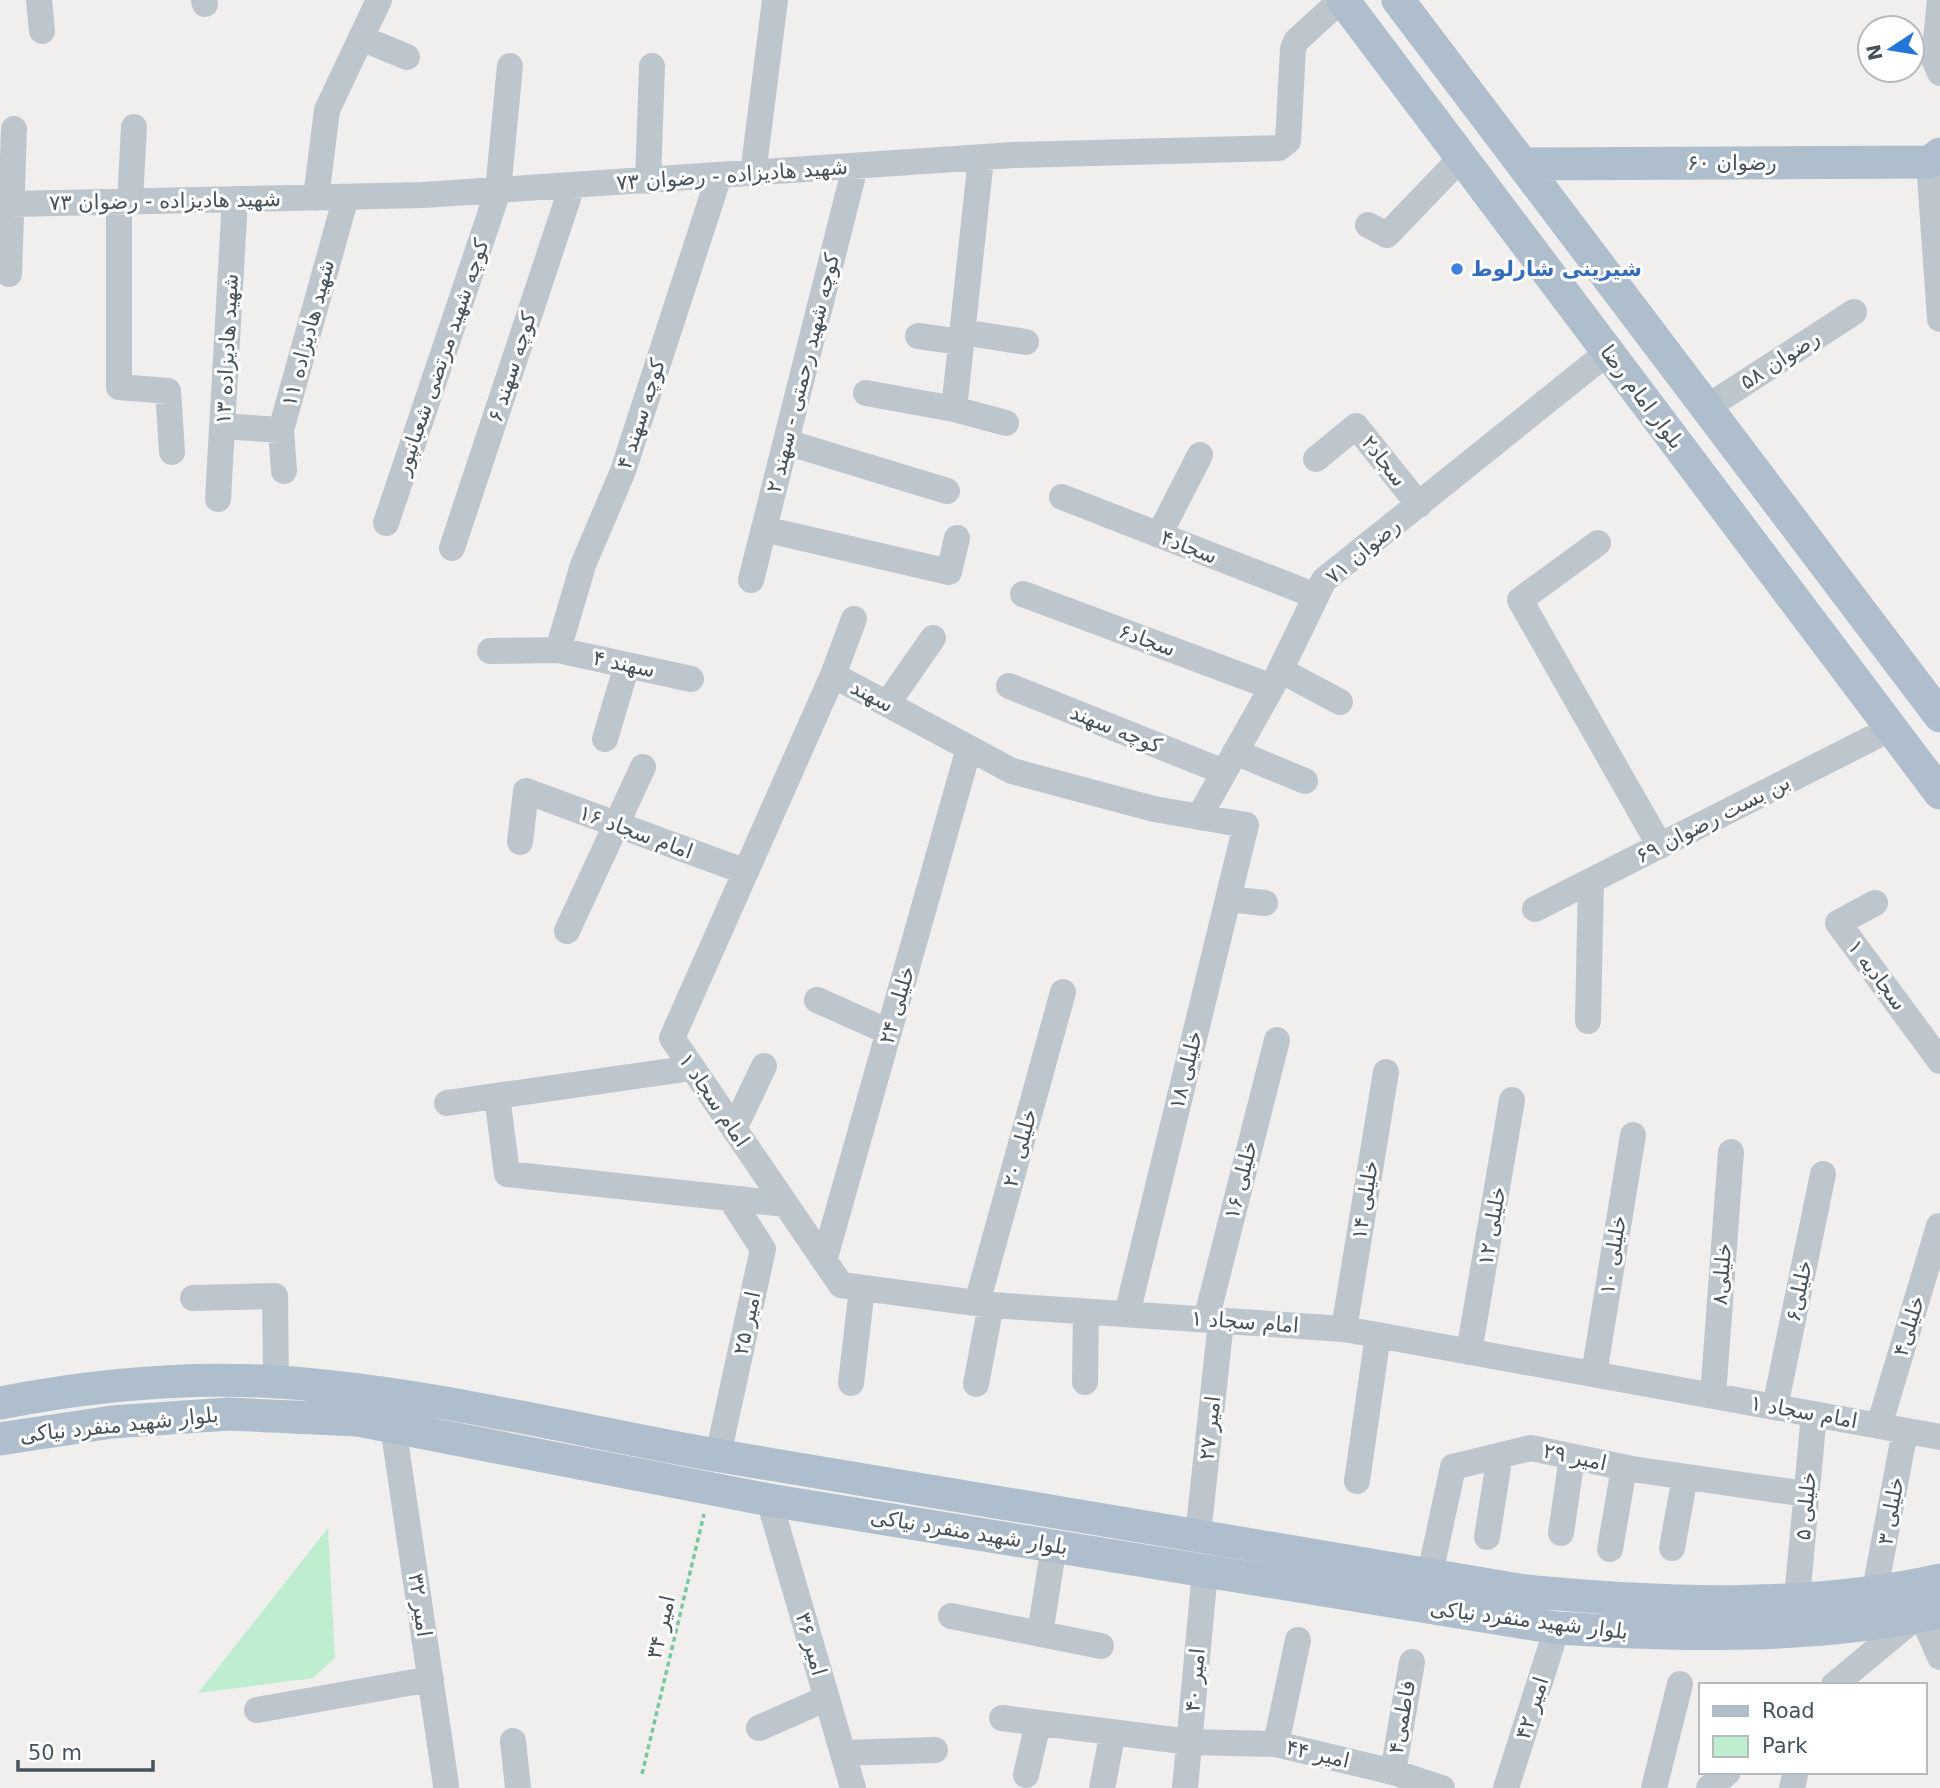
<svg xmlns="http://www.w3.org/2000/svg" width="1940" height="1788" font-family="'DejaVu Sans','Noto Sans Arabic',sans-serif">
	<rect width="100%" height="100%" fill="#f1eeee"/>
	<!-- green -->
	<path fill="#beedcf" d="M328 1528 335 1658 313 1678 198 1693Z"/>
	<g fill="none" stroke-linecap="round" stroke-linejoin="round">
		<!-- path -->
		<path stroke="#78c99f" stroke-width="3.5" stroke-dasharray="5 3.5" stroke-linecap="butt" d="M642 1774 704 1514"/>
		<!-- minor -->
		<path stroke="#bdc6cd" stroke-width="26" d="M39 0 42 31
			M204 0 205 4
			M1940 0 1934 59 1940 73
			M361 38 407 57
			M1940 162H1929L1940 319
			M753 174 775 0
			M648 181 652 66
			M316 198 327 110 379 0
			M130 201 134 127
			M119 202V387L168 391 172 452
			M10 204 423 195 1013 155 1279 148 1288 141 1293 49 1296 41 1341 0
			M1368 225 1387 235 1462 157
			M9 274 14 129
			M962 332 1026 342
			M918 336 961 342
			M866 393 954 409 1006 423
			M1706 408 1854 312
			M954 409 981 158
			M222 426 281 430
			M786 442 947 491
			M1316 459 1356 426 1419 505
			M284 471 281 430 346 197
			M1062 497 1316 596
			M218 499 235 199
			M386 523 498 191 510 66
			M764 529 949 572 957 538
			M1159 535 1200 455
			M1598 543 1520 600 1660 846
			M452 548 572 186
			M751 580 855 167
			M1023 594 1272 687
			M558 650 583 565 623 471 719 176
			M490 651 558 650 691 679
			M1280 670 1340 702
			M833 675 854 619
			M1009 686 1224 772
			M887 704 933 638
			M605 739 627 665
			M1235 752 1305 781
			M1199 817 1272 687 1324 580 1608 352
			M520 842 526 791 746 872
			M1228 899 1265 903
			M1875 903 1838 923 1940 1061
			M1535 909 1890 729
			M567 931 643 767
			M817 1000 889 1032
			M1588 1021 1591 881
			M497 1096 507 1174 785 1204
			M447 1103 692 1068
			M734 1129 764 1066
			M824 1261 969 748
			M193 1298 275 1296 276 1382
			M977 1303 1063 992
			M1127 1314 1246 825 1154 809 1012 771 833 675 672 1038 841 1285 991 1305 1344 1329 1940 1437
			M1206 1320 1277 1040
			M1344 1329 1386 1072
			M1469 1352 1512 1100
			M1594 1374 1633 1135
			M1085 1382 1086 1312
			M851 1383 862 1288
			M976 1384 991 1305
			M1713 1396 1731 1152
			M1775 1407 1823 1174
			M393 1426 446 1785
			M1879 1426 1939 1226
			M718 1455 763 1249 730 1198
			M1357 1481 1378 1335
			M769 1500 853 1788
			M1561 1533 1572 1457
			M1198 1535 1221 1321
			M1487 1537 1500 1455
			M1672 1548 1685 1477
			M1610 1549 1624 1468
			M1430 1574 1453 1467 1531 1448 1632 1469 1806 1494
			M1875 1590 1905 1431
			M1797 1598 1814 1414
			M951 1616 1101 1646
			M1922 1616 1940 1657
			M1040 1634 1054 1545
			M1834 1685 1916 1617
			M257 1710 431 1679
			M1002 1718 1190 1742 1276 1744 1393 1772 1442 1788
			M759 1728 827 1698
			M513 1741 518 1788
			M1276 1744 1298 1640
			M843 1753 935 1750
			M1393 1772 1412 1662
			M1026 1775 1038 1723
			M1102 1788 1113 1732
			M1185 1788 1205 1571
			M1506 1788 1557 1628
			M1654 1788 1680 1684
			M1709 1788 1728 1772
			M1792 1788 1795 1775"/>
		<!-- major -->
		<path stroke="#afbecc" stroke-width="33" d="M1343 0 1940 793
			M1398 0 1940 716
			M1524 164 1929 162 1940 154
			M0 1403C92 1385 184 1376 278 1382 427 1392 574 1430 721 1456 989 1502 1257 1544 1525 1591 1661 1604 1806 1610 1940 1580
			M0 1439 112 1422 229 1414 358 1420 769 1500 1557 1628C1685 1636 1814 1639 1940 1612"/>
	</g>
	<!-- markers -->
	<circle fill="#3f7fe0" stroke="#fff" stroke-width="2.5" cx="1457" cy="269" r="7"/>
	<g text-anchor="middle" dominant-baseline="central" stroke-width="6" stroke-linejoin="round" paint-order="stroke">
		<!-- street labels -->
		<g font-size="21" fill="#47525b" stroke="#fff">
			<text x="1732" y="163">رضوان ۶۰</text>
			<text transform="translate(732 175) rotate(-4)">شهید هادیزاده - رضوان ۷۳</text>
			<text transform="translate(165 201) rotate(-1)">شهید هادیزاده - رضوان ۷۳</text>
			<text transform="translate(308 333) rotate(-75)">شهید هادیزاده ۱۱</text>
			<text transform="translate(227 349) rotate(-87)">شهید هادیزاده ۱۳</text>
			<text transform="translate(442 357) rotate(-71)">کوچه شهید مرتضی شعبانپور</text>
			<text transform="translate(1780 360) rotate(-33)">رضوان ۵۸</text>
			<text transform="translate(512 367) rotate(-72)">کوچه سهند ۶</text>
			<text transform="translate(803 373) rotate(-76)">کوچه شهید رحمتی - سهند ۲</text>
			<text transform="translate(1642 397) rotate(53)">بلوار امام رضا</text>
			<text transform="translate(641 414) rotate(-72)">کوچه سهند ۴</text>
			<text transform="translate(1384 461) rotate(52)">سجاد۲</text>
			<text transform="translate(1189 547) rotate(21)">سجاد۴</text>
			<text transform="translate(1363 551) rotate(-40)">رضوان ۷۱</text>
			<text transform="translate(1147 640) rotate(20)">سجاد۶</text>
			<text transform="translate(624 664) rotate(12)">سهند ۴</text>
			<text transform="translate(872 696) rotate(28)">سهند</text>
			<text transform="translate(1116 729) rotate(22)">كوچه سهند</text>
			<text transform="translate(1713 819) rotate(-27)">بن بست رضوان ۶۹</text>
			<text transform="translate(636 832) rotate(20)">امام سجاد ۱۶</text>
			<text transform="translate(1877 975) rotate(53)">سجادیه ۱</text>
			<text transform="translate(897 1005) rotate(-74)">خلیلی ۲۴</text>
			<text transform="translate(1186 1070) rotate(-76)">خلیلی ۱۸</text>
			<text transform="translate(714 1100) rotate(56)">امام سجاد ۱</text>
			<text transform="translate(1020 1148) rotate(-75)">خلیلی ۲۰</text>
			<text transform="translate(1241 1180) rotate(-76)">خلیلی ۱۶</text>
			<text transform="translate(1365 1200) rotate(-81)">خلیلی ۱۴</text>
			<text transform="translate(1492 1226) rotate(-80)">خلیلی ۱۲</text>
			<text transform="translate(1613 1255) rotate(-81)">خلیلی ۱۰</text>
			<text transform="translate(1722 1274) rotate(-86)">خلیلی۸</text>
			<text transform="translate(1799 1291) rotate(-78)">خلیلی۶</text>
			<text transform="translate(1245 1322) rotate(4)">امام سجاد ۱</text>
			<text transform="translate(747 1323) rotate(-78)">امیر ۲۵</text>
			<text transform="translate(1909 1326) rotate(-73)">خلیلی۴</text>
			<text transform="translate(1804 1412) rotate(10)">امام سجاد ۱</text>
			<text transform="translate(119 1425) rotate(-6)">بلوار شهید منفرد نیاکی</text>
			<text transform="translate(1210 1428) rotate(-84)">امیر ۲۷</text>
			<text transform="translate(1575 1457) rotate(12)">امیر ۲۹</text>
			<text transform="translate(1806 1506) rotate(-85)">خلیلی ۵</text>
			<text transform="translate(1891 1511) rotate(-80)">خلیلی ۳</text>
			<text transform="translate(969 1532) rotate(9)">بلوار شهید منفرد نیاکی</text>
			<text transform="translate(420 1605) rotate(82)">امیر ۳۲</text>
			<text transform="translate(1529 1620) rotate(7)">بلوار شهید منفرد نیاکی</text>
			<text transform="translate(661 1627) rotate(-77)">امیر ۳۴</text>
			<text transform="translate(811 1644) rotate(74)">امیر ۳۶</text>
			<text transform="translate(1195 1680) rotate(-85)">امیر ۴۰</text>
			<text transform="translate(1532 1708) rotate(-72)">امیر ۴۲</text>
			<text transform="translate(1402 1717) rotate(-80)">فاطمی۴</text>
			<text transform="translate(1318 1754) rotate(13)">امیر ۴۴</text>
		</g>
		<!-- shop labels -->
		<g font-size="21" font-weight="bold" fill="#366cbe" stroke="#fff" text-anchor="start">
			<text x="1471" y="269">شیرینی شارلوط</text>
		</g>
	</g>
	<!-- legend -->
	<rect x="1699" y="1683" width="228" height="91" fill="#ffffff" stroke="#b5babd" stroke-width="2"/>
	<rect x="1713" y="1706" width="35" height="10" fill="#afbecc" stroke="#b5babd" stroke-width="2"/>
	<text x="1762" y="1718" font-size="21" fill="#47525b">Road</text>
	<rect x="1713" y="1736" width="35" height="21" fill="#beedcf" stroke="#b5babd" stroke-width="2"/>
	<text x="1762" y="1753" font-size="21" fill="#47525b">Park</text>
	<!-- north arrow -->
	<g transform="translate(1891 49) rotate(258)"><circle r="33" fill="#ffffff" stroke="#b5babd" stroke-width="2"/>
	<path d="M0-5L12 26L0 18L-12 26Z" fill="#2176d8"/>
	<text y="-10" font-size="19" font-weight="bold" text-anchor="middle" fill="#47525b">N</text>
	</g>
	<!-- scale -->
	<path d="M18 1760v10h135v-10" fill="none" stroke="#47525b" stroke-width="3.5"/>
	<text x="28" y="1760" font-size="21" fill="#47525b" stroke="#ffffff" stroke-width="5" paint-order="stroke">50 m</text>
</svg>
